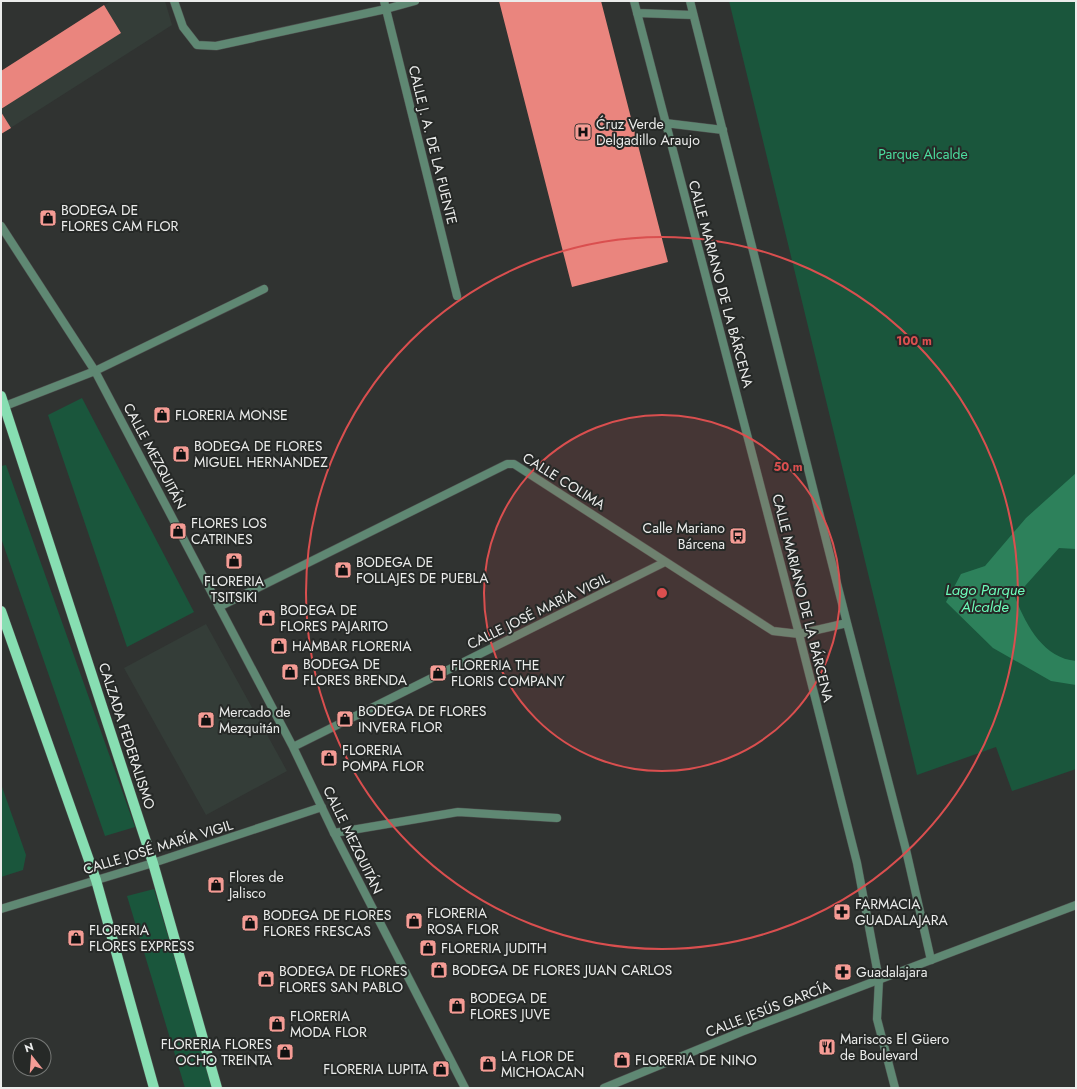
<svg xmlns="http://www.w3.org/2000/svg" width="1077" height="1089" font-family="Jost,sans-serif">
	<rect width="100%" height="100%" fill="#303331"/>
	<!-- built -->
	<path fill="#343d38" d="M111 1H165L172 25 1 134V71Z
		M206 624 287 771 206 815 124 668Z"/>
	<!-- green -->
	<path fill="#1a563c" d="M729 1H1076V769L1012 791 996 747 917 775Z
		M82 398 194 612 127 647 48 415Z
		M6 465 135 827 105 836 1 538V466Z
		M1 784 26 855 23 870 1 877Z
		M154 889 213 1088H185L127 896Z"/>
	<!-- water -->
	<path fill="#2d815b" d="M1076 473V549L1059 548 1015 597C1026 625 1043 658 1076 661V685L1051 681 993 648 946 602 961 574 985 566 1026 518Z"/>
	<!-- building -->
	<path fill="#ea857e" d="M499 1H601L668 262 572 287Z
		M104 5 121 33 1 109V71Z
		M1 112 11 128 1 134Z"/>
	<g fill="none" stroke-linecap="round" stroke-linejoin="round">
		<!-- service casing -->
		<g stroke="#4e514f" stroke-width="9">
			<path id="service" d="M1 226 95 371 264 289
				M334 833 458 812 557 818"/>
		</g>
		<!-- minor casing -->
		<g stroke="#4e514f" stroke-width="9">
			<path id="minor" d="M174 1 183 27 197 45 216 46 386 9 415 1
				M384 1 457 296
				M634 1 799 634 857 863 879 980 877 1019 895 1088
				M690 1 847 623 906 850 931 960
				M637 13 693 15
				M665 123 723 130
				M5 406 95 371 293 747 334 833 465 1088
				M219 607 507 464H514L773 631 799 634 847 623
				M293 747 665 562
				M153 863 322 807"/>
		</g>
		<!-- tertiary casing -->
		<g stroke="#4e514f" stroke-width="9">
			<path id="tertiary" d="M1 909 153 863
				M604 1088 741 1032 1076 905"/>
		</g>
		<!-- primary casing -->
		<g stroke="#4e514f" stroke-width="11">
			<path id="primary" d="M1 396 153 863 217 1088
				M1 611 96 880 154 1088"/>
		</g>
		<!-- service -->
		<use href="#service" stroke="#5f8873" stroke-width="8"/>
		<!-- minor -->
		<use href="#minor" stroke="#5f8873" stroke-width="8"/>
		<!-- tertiary -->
		<use href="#tertiary" stroke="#5f8873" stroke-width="8"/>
		<!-- primary -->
		<use href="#primary" stroke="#87deb2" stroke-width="10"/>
	</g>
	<!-- distance rings -->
	<circle cx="662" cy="593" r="178" fill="#da4f4f" fill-opacity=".12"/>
	<g fill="none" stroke="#da4f4f" stroke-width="2">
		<circle cx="662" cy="593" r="178"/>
		<circle cx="662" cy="593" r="356"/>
	</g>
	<!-- icons -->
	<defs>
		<g id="hospital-square" transform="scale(0.9)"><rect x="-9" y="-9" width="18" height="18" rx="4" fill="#f59c95" stroke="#262927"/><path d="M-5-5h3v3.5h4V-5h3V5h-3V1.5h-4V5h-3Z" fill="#111"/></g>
		<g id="shop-square" transform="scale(0.9)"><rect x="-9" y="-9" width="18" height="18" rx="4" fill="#f59c95" stroke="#262927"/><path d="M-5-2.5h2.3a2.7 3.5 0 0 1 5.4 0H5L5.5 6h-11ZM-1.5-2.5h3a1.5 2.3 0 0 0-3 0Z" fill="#111"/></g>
		<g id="bus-square" transform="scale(0.9)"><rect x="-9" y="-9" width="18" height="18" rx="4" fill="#f59c95" stroke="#262927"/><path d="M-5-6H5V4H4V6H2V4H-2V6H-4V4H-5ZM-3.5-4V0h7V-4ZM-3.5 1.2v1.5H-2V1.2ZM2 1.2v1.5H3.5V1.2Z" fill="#111"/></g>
		<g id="pharmacy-square" transform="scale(0.9)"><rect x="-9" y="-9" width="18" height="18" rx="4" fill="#f59c95" stroke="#262927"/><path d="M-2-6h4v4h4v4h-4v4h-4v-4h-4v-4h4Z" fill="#111"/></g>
		<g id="restaurant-square" transform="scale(0.9)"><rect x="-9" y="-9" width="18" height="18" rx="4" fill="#f59c95" stroke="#262927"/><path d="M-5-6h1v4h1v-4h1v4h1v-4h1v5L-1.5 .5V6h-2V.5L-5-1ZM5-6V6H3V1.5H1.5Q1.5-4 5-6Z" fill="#111"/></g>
	</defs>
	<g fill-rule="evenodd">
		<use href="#hospital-square" x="583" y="132"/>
		<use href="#shop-square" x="48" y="218"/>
		<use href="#shop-square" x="162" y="415"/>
		<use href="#shop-square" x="181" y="454"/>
		<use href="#shop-square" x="178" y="531"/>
		<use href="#bus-square" x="738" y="536"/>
		<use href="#shop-square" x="234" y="561"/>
		<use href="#shop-square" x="343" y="570"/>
		<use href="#shop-square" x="267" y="618"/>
		<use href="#shop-square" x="279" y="646"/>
		<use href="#shop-square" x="290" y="672"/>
		<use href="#shop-square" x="438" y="673"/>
		<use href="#shop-square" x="345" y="719"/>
		<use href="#shop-square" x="206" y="720"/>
		<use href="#shop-square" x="329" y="758"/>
		<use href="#shop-square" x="216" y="885"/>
		<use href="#pharmacy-square" x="842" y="912"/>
		<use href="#shop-square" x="414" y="921"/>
		<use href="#shop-square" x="250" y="923"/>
		<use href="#shop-square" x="76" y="938"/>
		<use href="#shop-square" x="428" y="948"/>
		<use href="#shop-square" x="439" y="970"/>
		<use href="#pharmacy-square" x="843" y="972"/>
		<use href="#shop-square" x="266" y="979"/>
		<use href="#shop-square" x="457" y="1006"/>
		<use href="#shop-square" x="277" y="1024"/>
		<use href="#restaurant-square" x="827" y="1047"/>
		<use href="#shop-square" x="285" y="1052"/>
		<use href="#shop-square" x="622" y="1060"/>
		<use href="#shop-square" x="488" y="1064"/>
		<use href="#shop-square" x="441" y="1069"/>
	</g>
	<g text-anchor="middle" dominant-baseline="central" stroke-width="4" stroke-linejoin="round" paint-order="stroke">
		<!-- poi labels -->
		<g font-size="14" fill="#ebeceb" stroke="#262927" text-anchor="start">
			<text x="596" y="124">Ćruz Verde<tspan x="596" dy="16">Delgadillo Araujo</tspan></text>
			<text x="61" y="210">BODEGA DE<tspan x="61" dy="16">FLORES CAM FLOR</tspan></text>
			<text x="175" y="415">FLORERIA MONSE</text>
			<text x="194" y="446">BODEGA DE FLORES<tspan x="194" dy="16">MIGUEL HERNANDEZ</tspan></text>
			<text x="191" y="523">FLORES LOS<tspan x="191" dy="16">CATRINES</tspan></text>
			<text x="725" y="528" text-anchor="end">Calle Mariano<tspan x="725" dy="16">Bárcena</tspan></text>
			<text x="356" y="562">BODEGA DE<tspan x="356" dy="16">FOLLAJES DE PUEBLA</tspan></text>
			<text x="234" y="581" text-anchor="middle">FLORERIA<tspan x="234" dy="16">TSITSIKI</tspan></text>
			<text x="280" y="610">BODEGA DE<tspan x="280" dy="16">FLORES PAJARITO</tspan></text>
			<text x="292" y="646">HAMBAR FLORERIA</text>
			<text x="303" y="664">BODEGA DE<tspan x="303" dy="16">FLORES BRENDA</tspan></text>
			<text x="451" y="665">FLORERIA THE<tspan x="451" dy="16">FLORIS COMPANY</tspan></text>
			<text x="358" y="711">BODEGA DE FLORES<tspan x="358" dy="16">INVERA FLOR</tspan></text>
			<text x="219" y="712">Mercado de<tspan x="219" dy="16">Mezquitán</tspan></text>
			<text x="342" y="750">FLORERIA<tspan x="342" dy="16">POMPA FLOR</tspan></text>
			<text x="229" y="877">Flores de<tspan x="229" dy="16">Jalisco</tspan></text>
			<text x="855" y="904">FARMACIA<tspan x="855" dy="16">GUADALAJARA</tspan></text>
			<text x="427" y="913">FLORERIA<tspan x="427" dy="16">ROSA FLOR</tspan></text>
			<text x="263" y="915">BODEGA DE FLORES<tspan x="263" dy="16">FLORES FRESCAS</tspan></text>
			<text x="89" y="930">FLORERIA<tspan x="89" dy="16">FLORES EXPRESS</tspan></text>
			<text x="441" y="948">FLORERIA JUDITH</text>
			<text x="452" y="970">BODEGA DE FLORES JUAN CARLOS</text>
			<text x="279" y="971">BODEGA DE FLORES<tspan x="279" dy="16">FLORES SAN PABLO</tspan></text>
			<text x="856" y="972">Guadalajara</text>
			<text x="470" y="998">BODEGA DE<tspan x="470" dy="16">FLORES JUVE</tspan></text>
			<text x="290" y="1016">FLORERIA<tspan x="290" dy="16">MODA FLOR</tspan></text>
			<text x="840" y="1039">Mariscos El Güero<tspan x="840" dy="16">de Boulevard</tspan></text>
			<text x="272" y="1044" text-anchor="end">FLORERIA FLORES<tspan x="272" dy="16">OCHO TREINTA</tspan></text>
			<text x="501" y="1056">LA FLOR DE<tspan x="501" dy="16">MICHOACAN</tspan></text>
			<text x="635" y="1060">FLORERIA DE NINO</text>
			<text x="428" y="1069" text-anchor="end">FLORERIA LUPITA</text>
		</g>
		<!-- street labels -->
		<g font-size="14" fill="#ebeceb" stroke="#262927">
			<text transform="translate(433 145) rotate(76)">CALLE J. A. DE LA FUENTE</text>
			<text transform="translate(721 284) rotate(75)">CALLE MARIANO DE LA BÁRCENA</text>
			<text transform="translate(155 456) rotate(62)">CALLE MEZQUITÁN</text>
			<text transform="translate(564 481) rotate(32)">CALLE COLIMA</text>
			<text transform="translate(803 598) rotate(76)">CALLE MARIANO DE LA BÁRCENA</text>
			<text transform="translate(538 611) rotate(-26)">CALLE JOSÉ MARÍA VIGIL</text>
			<text transform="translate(127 736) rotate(72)">CALZADA FEDERALISMO</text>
			<text transform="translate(353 840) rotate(64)">CALLE MEZQUITÁN</text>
			<text transform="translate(158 847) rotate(-17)">CALLE JOSÉ MARÍA VIGIL</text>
			<text transform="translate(768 1009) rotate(-21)">CALLE JESÚS GARCÍA</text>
		</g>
		<!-- park labels -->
		<g font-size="14" fill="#4bde9f" stroke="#262927">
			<text x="923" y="154">Parque Alcalde</text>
		</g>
		<!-- water labels -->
		<g font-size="15" font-style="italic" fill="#6dfcba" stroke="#262927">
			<text x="985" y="590">Lago Parque<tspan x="985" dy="17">Alcalde</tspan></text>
		</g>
	</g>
	<circle cx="662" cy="593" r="6" fill="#da4f4f" stroke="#262927" stroke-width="2"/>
	<g font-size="12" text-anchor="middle" font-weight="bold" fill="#da4f4f" stroke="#262927" stroke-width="4" stroke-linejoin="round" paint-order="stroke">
		<text x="914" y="345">100 m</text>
		<text x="788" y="471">50 m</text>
	</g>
	<!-- border -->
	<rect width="1077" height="1089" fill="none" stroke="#ebeceb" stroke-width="4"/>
	<!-- north arrow -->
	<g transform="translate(32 1057) rotate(343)"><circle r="19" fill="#262927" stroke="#757775"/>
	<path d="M0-3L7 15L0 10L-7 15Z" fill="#f59c95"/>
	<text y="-6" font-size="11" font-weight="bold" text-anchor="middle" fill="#ebeceb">N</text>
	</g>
</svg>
